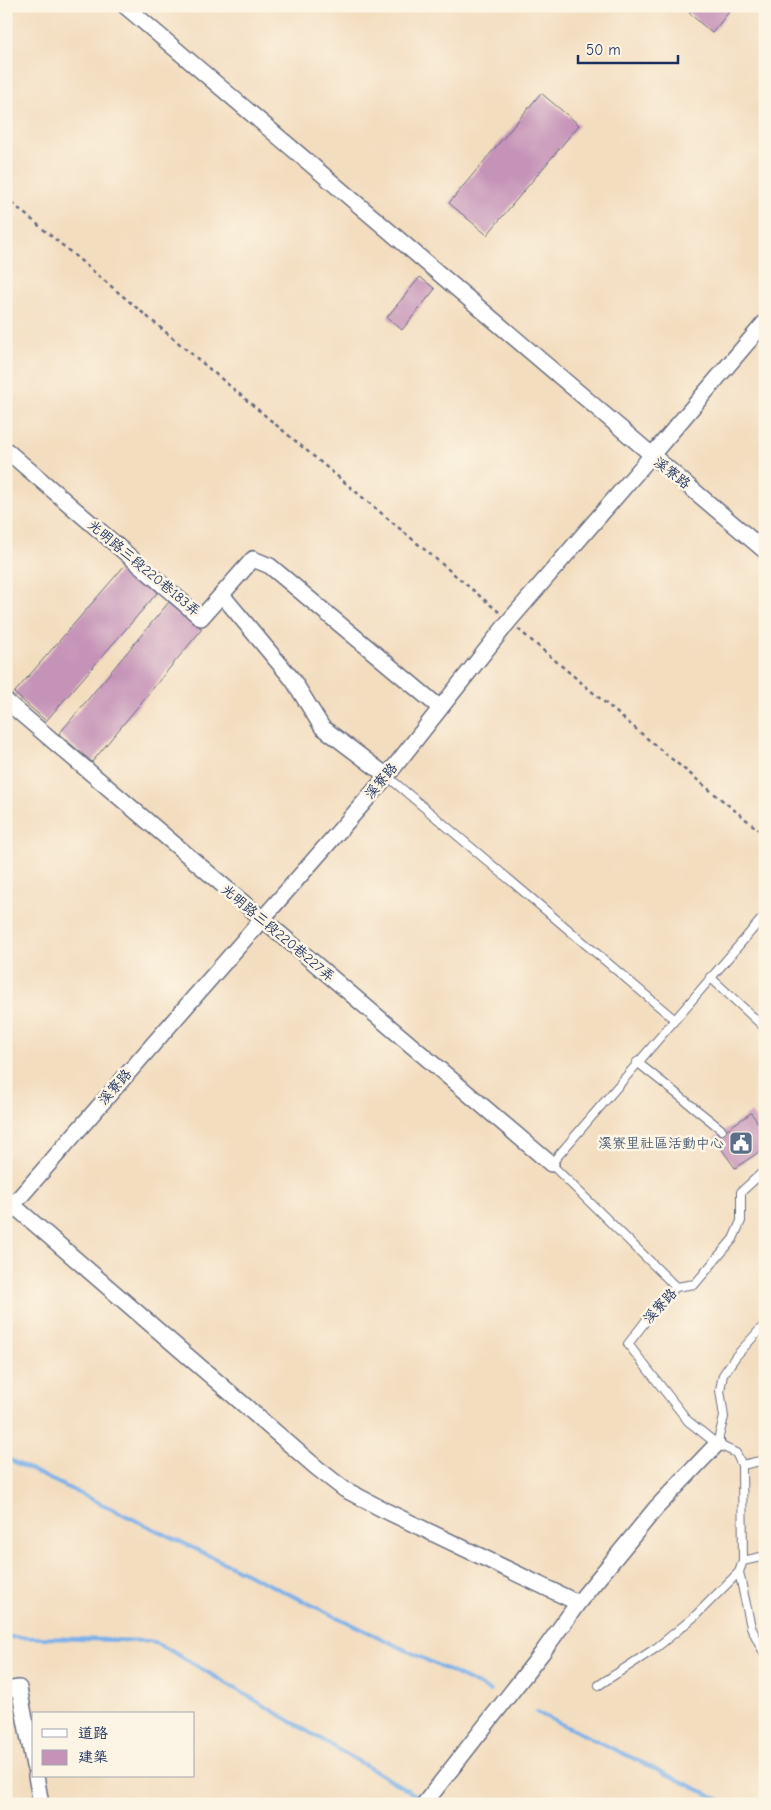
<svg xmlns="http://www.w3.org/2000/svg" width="771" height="1810" font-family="'Comic Neue','LXGW WenKai TC',sans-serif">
	<rect width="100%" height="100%" fill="#fcf5e5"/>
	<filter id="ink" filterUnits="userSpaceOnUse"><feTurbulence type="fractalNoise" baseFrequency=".02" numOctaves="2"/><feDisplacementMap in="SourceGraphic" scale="10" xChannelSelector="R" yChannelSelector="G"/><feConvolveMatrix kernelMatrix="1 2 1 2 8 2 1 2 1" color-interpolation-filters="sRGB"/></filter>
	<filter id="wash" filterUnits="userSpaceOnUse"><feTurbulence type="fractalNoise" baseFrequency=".0096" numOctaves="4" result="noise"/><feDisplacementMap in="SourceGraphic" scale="20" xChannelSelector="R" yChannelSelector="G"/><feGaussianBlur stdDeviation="1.12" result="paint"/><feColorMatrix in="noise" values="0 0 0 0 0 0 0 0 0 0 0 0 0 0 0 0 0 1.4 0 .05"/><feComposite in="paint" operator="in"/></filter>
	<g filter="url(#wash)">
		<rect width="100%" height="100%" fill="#f3ddbf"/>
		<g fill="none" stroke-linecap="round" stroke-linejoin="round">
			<!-- stream -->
			<path stroke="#7ab0e9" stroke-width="4" d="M6 1458 491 1691
				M6 1637 150 1641 168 1649 419 1797
				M536 1712 729 1804"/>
		</g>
		<g id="blocks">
			<!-- building -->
			<path fill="#c593b8" d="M695 6H730L732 8 712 33 689 13Z
				M541 93 579 125 487 235 449 203Z
				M420 277 435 289 402 330 387 317Z
				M126 564 158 592 46 721 14 693Z
				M169 602 202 629 92 762 59 734Z
				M751 1113 765 1132V1148L735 1168 714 1138Z"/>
		</g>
	</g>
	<g filter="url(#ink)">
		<use href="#blocks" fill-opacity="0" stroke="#676c80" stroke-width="1"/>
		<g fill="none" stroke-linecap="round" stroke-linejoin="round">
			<!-- lane casing -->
			<g stroke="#676c80" stroke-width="10">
				<path id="lane" d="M387 776 674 1019
					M710 977 765 1028
					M637 1062 722 1130
					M676 1287 551 1164 765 915
					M717 1444 724 1417 720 1390 723 1375 736 1356 765 1324
					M742 1465 765 1460
					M743 1561 765 1556
					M739 1572 751 1627 765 1655
					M599 1685 656 1648 694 1617 739 1572 743 1561 742 1465 736 1453 717 1444 688 1421 628 1344 658 1305 676 1287 695 1284 733 1239 741 1221V1192L765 1170"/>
			</g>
			<!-- street casing -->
			<g stroke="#676c80" stroke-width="18">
				<path id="street" d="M125 6 652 455 765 322
					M6 450 201 618 253 559 270 566 439 707
					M222 595 293 680 322 727 387 776
					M6 701 551 1164
					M6 1199 317 1468 344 1489 384 1510 578 1603
					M6 1213 387 776 509 621 652 455 765 551
					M6 1690 19 1688 34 1766
					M36 1776 41 1804
					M424 1804 542 1653 578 1603 656 1508 717 1444"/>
			</g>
			<!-- path -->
			<path stroke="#676c80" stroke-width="2.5" stroke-dasharray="4 4" stroke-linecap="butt" d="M6 198 499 612
				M518 629 662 751 765 835"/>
			<!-- lane -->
			<use href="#lane" stroke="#fff" stroke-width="8"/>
			<!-- street -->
			<use href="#street" stroke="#fff" stroke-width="15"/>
		</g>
	</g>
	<!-- icons -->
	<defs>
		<g id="civic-square" transform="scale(1.25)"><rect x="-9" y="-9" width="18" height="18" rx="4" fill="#5c6f8a" stroke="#fcf5e5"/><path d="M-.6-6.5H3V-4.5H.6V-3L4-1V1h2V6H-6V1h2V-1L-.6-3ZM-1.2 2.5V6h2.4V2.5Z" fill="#fff"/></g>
	</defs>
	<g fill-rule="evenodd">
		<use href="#civic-square" x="741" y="1143"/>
	</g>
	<g text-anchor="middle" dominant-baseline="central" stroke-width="5" stroke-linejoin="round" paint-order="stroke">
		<!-- street labels -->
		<g font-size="14" fill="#1b2f5e" stroke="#fcf5e5">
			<text transform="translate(672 473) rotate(38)">溪寮路</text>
			<text transform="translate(144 568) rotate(40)">光明路三段220巷183弄</text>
			<text transform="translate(381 781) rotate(-50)">溪寮路</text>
			<text transform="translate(278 933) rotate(40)">光明路三段220巷227弄</text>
			<text transform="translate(115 1087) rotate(-49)">溪寮路</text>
			<text transform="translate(660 1306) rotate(-47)">溪寮路</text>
		</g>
		<!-- service labels -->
		<g font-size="14" fill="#4e5e75" stroke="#fcf5e5" text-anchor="end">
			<text x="724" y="1143">溪寮里社區活動中心</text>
		</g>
	</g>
	<!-- margin -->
	<rect width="771" height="1810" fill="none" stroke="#fcf5e5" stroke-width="25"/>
	<!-- legend -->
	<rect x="32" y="1712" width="162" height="65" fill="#fcf5e5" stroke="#a2a6af"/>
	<rect x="42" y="1729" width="25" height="8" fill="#ffffff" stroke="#a2a6af"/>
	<text x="78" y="1738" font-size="15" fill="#1b2f5e">道路</text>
	<rect x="42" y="1750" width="25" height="15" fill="#c593b8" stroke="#a2a6af"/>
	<text x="78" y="1762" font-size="15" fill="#1b2f5e">建築</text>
	<!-- scale -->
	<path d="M578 55v8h100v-8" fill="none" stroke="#1b2f5e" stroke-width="2.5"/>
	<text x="586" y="55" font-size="15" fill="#1b2f5e" stroke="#fcf5e5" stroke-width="4" paint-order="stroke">50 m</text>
</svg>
